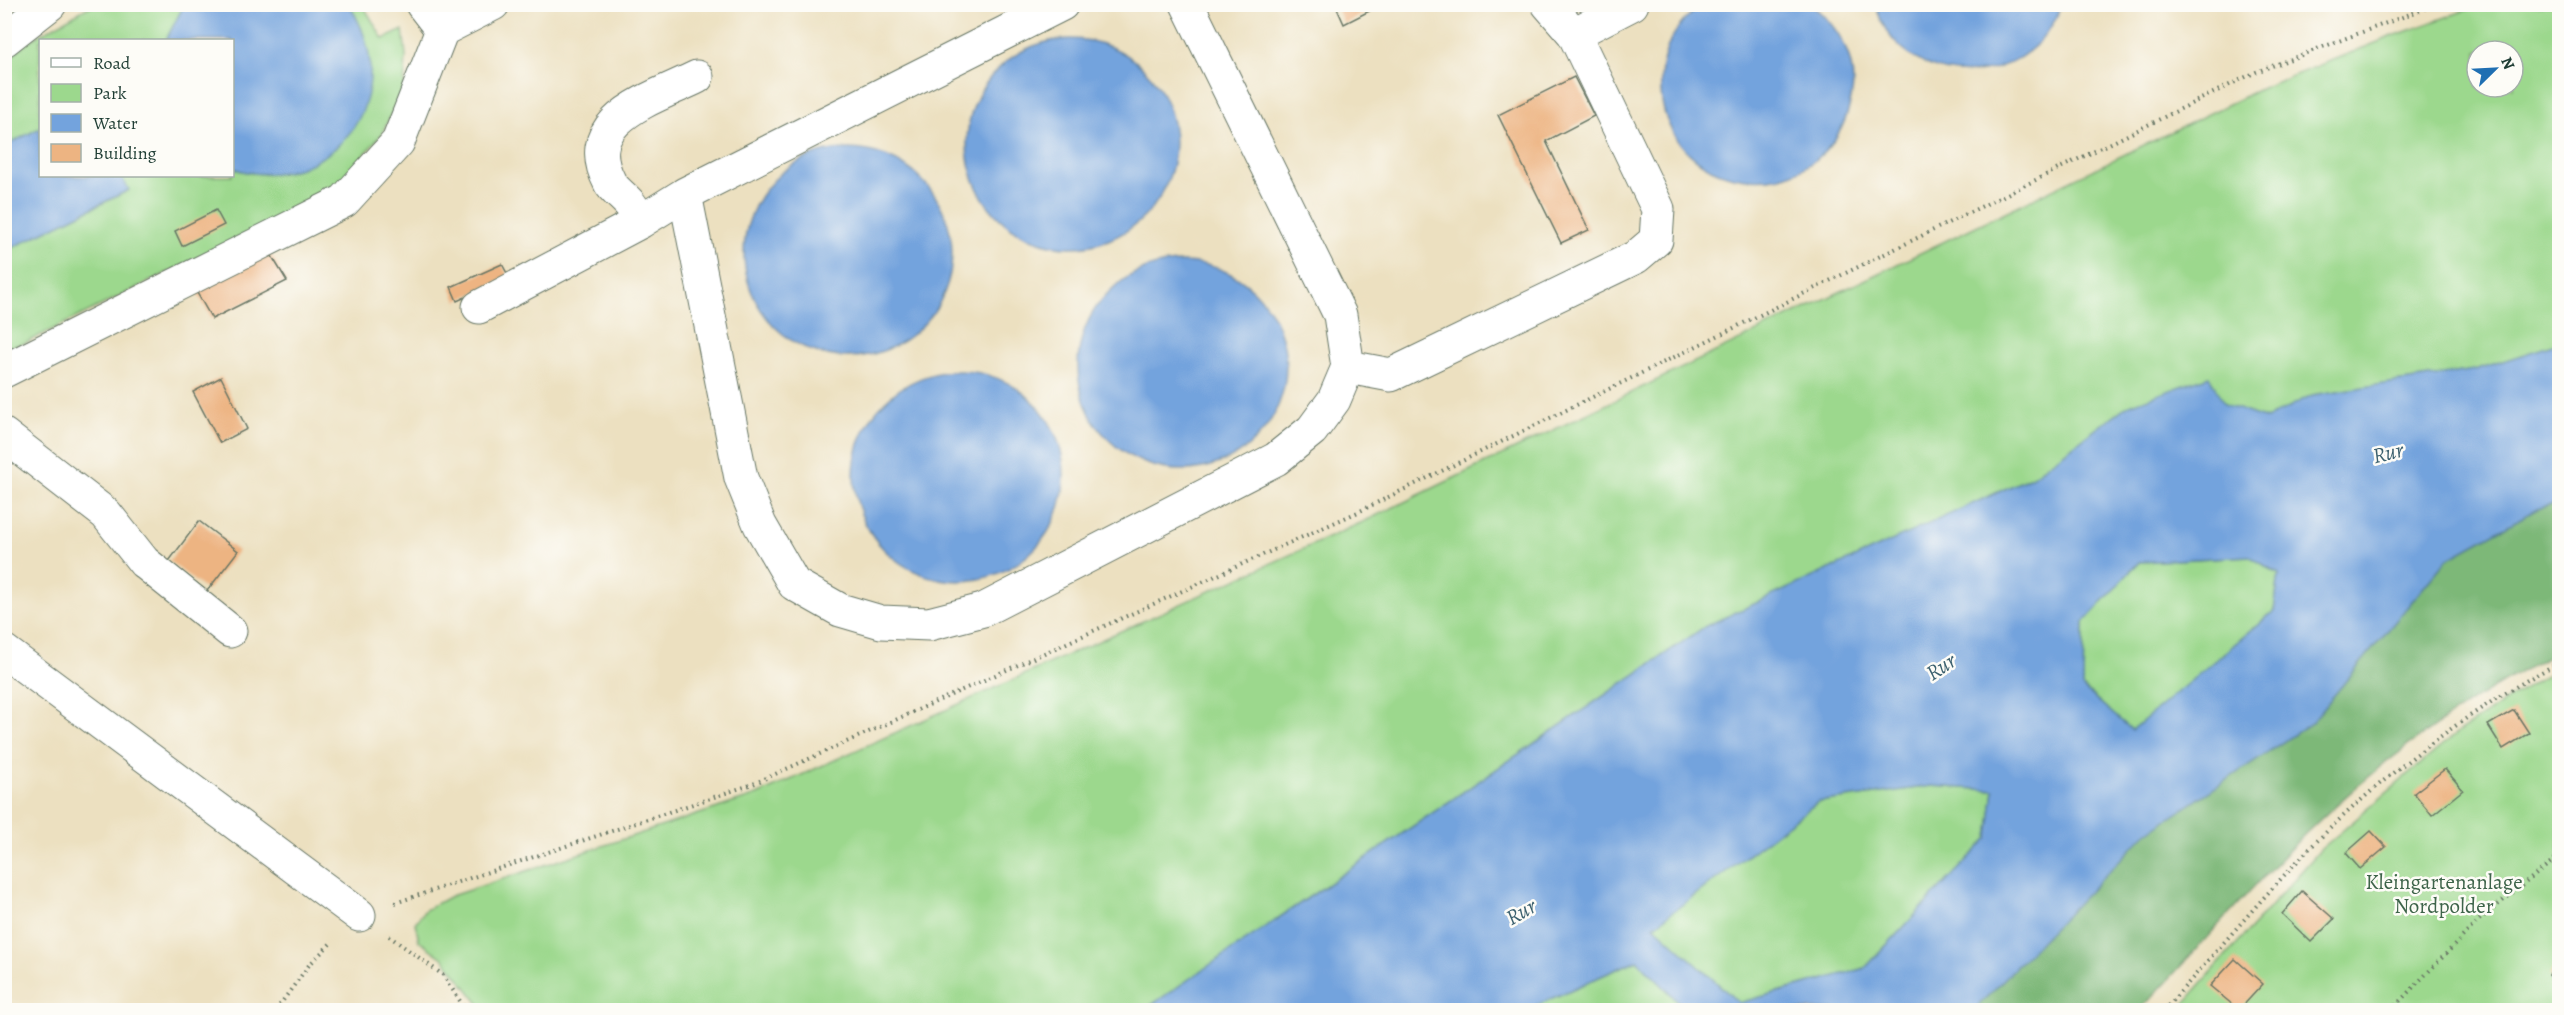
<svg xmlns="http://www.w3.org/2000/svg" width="2564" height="1015" font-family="Alegreya,serif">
	<rect width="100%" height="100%" fill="#fdfcf7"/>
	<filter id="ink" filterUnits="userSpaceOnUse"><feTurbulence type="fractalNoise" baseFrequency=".0167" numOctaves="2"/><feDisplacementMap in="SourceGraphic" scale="12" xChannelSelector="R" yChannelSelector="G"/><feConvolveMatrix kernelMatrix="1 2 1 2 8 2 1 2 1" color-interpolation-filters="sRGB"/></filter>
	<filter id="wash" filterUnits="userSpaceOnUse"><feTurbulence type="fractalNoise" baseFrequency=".008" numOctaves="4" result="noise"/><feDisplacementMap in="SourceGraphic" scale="24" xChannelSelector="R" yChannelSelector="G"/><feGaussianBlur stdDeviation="1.35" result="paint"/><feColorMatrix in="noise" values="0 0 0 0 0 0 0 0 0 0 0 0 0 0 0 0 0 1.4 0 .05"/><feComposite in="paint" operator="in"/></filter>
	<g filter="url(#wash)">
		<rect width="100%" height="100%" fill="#ece0c0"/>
		<!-- green -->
		<path fill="#9cd88d" stroke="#5e8a60" stroke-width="1.5" fill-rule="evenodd" d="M92 5H184L166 40H40V128L5 146V62L30 40Z
			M349 5H363L383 39 403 30 406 55 404 89 381 135 335 190 25 343 5 348V251L128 191 121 176H232L233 168C253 176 280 176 301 168 371 142 388 65 349 5Z
			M2480 5H2559V343L2475 370 2312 395 2266 419 2224 404 2127 406 2031 477 1706 626 1144 1010H484L444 959 419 941 415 923 425 910 451 896 757 795 1365 521 2262 88 2393 36ZM2477 51H2513V87H2477Z
			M2250 556 2279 574 2274 611 2132 731 2083 687 2084 622 2139 562Z
			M2559 669V1010H2178L2321 849 2458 732 2532 684Z
			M1931 786 1994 790 1988 838 1865 968 1739 1003 1654 926 1818 802Z
			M1637 960 1687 1010H1526Z"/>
		<!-- forest -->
		<path fill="#7db878" stroke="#4e7a56" stroke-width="1.5" d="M2559 503V651C2467 699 2380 761 2305 834 2248 890 2195 952 2140 1010H1974L2143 836 2311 723 2447 559 2537 509Z"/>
		<!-- water -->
		<path fill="#73a3dd" stroke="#497088" stroke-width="1.5" fill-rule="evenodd" d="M184 5H349C389 65 372 141 301 168 280 175 253 176 233 168L232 40H166Z
			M1701 5H1811C1840 26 1859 63 1851 99 1827 220 1654 198 1661 77 1662 48 1678 22 1701 5Z
			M1876 5V4L2060 5C2058 18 2049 31 2040 41 1991 94 1894 79 1876 5Z
			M967 143a104 104 0 1 1 208 0a104 104 0 1 1-208 0Z
			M40 128V176H121L129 190 5 251V146Z
			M744 253a104 104 0 1 1 208 0a104 104 0 1 1-208 0Z
			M1078 366a104 104 0 1 1 208 0a104 104 0 1 1-208 0Z
			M2559 343V503L2537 509 2447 559 2311 723 2143 836 1974 1010H1687L1637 960 1526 1010H1144L1706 626 2031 477 2127 406 2209 376 2224 404 2266 419 2312 395 2475 370ZM2249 556 2279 574 2274 611 2132 730 2083 688 2084 622 2139 562ZM1931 786 1994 790 1988 838 1865 968 1739 1003 1654 926 1818 802Z
			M854 476a105 105 0 1 1 210 0a105 105 0 1 1-210 0Z"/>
		<g id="blocks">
			<!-- building -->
			<path fill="#edb482" d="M1335 4H1383L1344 24Z
				M1574 77 1594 116 1546 141 1589 230 1561 243 1498 115Z
				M216 210 224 225 182 246 175 231Z
				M270 253 287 281 212 319 196 291Z
				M502 264 509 277 457 301 451 287Z
				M221 377 247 429 220 443 193 392Z
				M199 521 238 551 207 591 169 561Z
				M2514 710 2529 733 2503 749 2488 725Z
				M2445 769 2463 790 2432 815 2414 793Z
				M2371 831 2386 847 2360 869 2346 853Z
				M2302 891 2334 919 2311 942 2282 914Z
				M2235 959 2263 984 2239 1010 2210 986Z
				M2556 962H2560V986L2549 975Z"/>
		</g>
	</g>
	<g filter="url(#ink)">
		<use href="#blocks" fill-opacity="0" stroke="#677665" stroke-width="1.5"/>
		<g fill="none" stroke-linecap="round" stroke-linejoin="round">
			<!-- minor casing -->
			<g stroke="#677665" stroke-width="35">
				<path id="minor" d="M422 4 442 30 493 4
					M1062 4 685 194 741 478 760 525 794 584 840 610 881 622 929 624 983 610 1276 459 1312 430 1334 400 1348 367 1340 315 1187 4
					M1574 34 1632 4
					M4 40 50 4
					M640 222C637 216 634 208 629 203 623 196 614 190 610 183 576 119 653 99 697 77
					M479 307 640 222 685 194
					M1348 367 1391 375 1636 257 1656 240 1658 209 1574 34 1548 4
					M4 371 344 201 398 142 442 30
					M4 435 106 514 144 562 230 631
					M4 651 359 915"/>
			</g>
			<!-- path -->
			<path stroke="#677665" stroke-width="4" stroke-dasharray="1.5 4.5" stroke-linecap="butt" d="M395 903 753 784 1358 512 2256 72 2437 4
				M389 936 443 975 466 1010
				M276 1010 309 965 332 942
				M2164 1010C2214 955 2262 897 2314 844 2387 772 2469 710 2560 662
				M2391 1010 2478 921 2560 855"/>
			<!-- minor -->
			<use href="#minor" stroke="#fff" stroke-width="33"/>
		</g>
	</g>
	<g text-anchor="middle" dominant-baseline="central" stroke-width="5" stroke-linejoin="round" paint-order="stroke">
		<!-- park labels -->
		<g font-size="21" fill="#3e644a" stroke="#fdfcf7">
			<text x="2444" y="882">Kleingartenanlage<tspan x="2444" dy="24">Nordpolder</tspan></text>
		</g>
		<!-- water labels -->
		<g font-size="22" font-style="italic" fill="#3c616f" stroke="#fdfcf7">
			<text transform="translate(2388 453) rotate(-14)">Rur</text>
			<text transform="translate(1941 667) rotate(-34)">Rur</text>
			<text transform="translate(1521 912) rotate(-30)">Rur</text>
		</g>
	</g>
	<!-- margin -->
	<rect width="2564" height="1015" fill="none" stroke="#fdfcf7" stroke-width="24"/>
	<!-- legend -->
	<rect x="39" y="39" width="195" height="138" fill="#fdfcf7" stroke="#a4b0a9" stroke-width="1.5"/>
	<rect x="51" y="58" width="30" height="9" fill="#ffffff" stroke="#a4b0a9" stroke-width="1.5"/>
	<text x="93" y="69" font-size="18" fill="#1f3d34">Road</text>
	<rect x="51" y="84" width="30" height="18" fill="#9cd88d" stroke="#a4b0a9" stroke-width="1.5"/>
	<text x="93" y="99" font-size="18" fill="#1f3d34">Park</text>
	<rect x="51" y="114" width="30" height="18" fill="#73a3dd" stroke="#a4b0a9" stroke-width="1.5"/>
	<text x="93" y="129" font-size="18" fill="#1f3d34">Water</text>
	<rect x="51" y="144" width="30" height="18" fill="#edb482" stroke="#a4b0a9" stroke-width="1.5"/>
	<text x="93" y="159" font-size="18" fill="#1f3d34">Building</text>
	<!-- north arrow -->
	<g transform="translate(2495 69) rotate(66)"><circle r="28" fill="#fdfcf7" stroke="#a4b0a9" stroke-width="1.5"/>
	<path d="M0-4.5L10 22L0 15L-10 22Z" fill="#1f6fb2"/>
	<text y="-9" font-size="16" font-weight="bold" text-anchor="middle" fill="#1f3d34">N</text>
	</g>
</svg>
